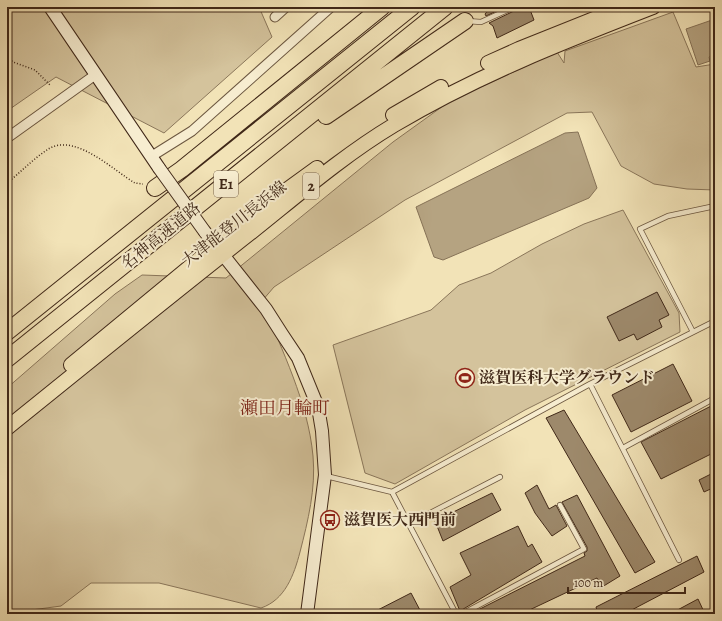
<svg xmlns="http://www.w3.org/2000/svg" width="722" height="621" font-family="Alegreya,'Noto Serif JP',serif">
	<rect width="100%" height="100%" fill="#f2e3b7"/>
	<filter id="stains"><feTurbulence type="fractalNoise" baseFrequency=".005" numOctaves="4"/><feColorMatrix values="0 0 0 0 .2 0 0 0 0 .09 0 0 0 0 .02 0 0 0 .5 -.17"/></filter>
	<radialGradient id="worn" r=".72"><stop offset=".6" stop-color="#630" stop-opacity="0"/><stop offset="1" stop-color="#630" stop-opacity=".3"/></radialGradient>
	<!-- green -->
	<path fill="#d4c39c" stroke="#8a765a" d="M7 7H259L272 37 164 133 56 77 7 111Z
		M673 12 696 67 715 64V190L687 189 654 184 621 166 592 112 567 113 405 200 274 287 262 301C282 351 308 402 313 456 316 488 308 521 300 552 294 575 285 600 261 608L159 583H91L61 606 24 611 22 614H7V388L115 294 142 275 226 278 393 142 450 101 557 52 564 63 565 51Z
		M623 210 679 313 680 332 525 410 395 484 365 473 333 345 431 310 459 285 491 273 542 244 584 224Z"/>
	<!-- water -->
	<path fill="#b5a381" stroke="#867257" d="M715 19V55L709 57 710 61 698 65 686 29Z
		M578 132 597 188 589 198 443 260 434 257 416 207 565 133Z"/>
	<!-- building -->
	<path fill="#9d896b" stroke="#402818" d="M491 7H505L486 16 485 14Z
		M518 7H529L534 20 497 38 493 26 489 23 516 10Z
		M657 292 669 315 659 320 662 327 637 340 634 334 619 341 607 317Z
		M673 364 692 401 631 432 612 395Z
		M715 404V452L661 479 641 442Z
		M564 410 655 562 635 573 546 418Z
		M715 472V487L704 492 699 480Z
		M537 485 549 509 556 505 567 526 552 536 535 513 525 493Z
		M492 493 501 510 443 541 435 521Z
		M577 495 620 576 602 587 597 578 521 614H470L585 556 584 553 587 551V547L562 502Z
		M518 526 528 547 532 544 542 562 460 611 450 587 471 575 460 553Z
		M697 556 704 572 624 614H598L596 607Z
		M411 593 422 614H370Z
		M698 599 705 614H670Z"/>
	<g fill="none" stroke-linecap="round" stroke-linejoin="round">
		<!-- lane casing -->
		<g stroke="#6c5740" stroke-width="6">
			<path id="lane" d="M467 21 481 22 514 7
				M693 332 640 229 668 216 715 206
				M590 384 679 560
				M623 448 715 398
				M326 476 392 492 590 384 715 321
				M392 492 456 614
				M409 524 500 477
				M462 614 584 549 560 505"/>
		</g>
		<!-- street casing -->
		<g stroke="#6c5740" stroke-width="11">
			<path id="street" d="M275 17 286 7
				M7 138 95 75
				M152 156 192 131 331 7"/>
		</g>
		<!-- secondary casing -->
		<g stroke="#402818" stroke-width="14">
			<path id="secondary" d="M50 7 159 168
				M205 232 266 309 282 334 298 358 318 407 322 431 325 475 307 614"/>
		</g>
		<!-- primary casing -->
		<g stroke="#402818" stroke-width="16">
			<path id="primary" d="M488 63 519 49 624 7
				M393 115 441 87
				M71 365 255 213 317 168
				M7 428C89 362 171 295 254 230 299 194 344 155 394 125 478 75 563 42 653 7"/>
		</g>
		<!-- highway casing -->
		<g stroke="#402818" stroke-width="18">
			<path id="highway" d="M326 116 465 21
				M155 188 182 169 382 7
				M7 332 412 7
				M7 359 445 7"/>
		</g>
		<!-- path -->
		<path stroke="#402818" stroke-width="1.5" stroke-dasharray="1 2" stroke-linecap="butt" d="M7 57 13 62 35 70 50 85
			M7 183C21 172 35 157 50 148 77 134 114 171 135 183L143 184"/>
		<!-- lane -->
		<use href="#lane" stroke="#f7edd0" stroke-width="4.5"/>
		<!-- street -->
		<use href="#street" stroke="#f7edd0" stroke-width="9"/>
		<!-- secondary -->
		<use href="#secondary" stroke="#f7edd0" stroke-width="12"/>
		<!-- primary -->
		<use href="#primary" stroke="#f2e3b7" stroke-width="14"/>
		<!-- highway -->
		<use href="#highway" stroke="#f2e3b7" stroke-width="16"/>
		<!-- secondary-bridge casing -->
		<g stroke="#402818" stroke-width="14" stroke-linecap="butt">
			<path id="secondary-bridge" d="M159 168 205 232"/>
		</g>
		<!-- secondary-bridge -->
		<use href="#secondary-bridge" stroke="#f7edd0" stroke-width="12"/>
	</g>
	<!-- icons -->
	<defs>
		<g id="stadium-ring" transform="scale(1)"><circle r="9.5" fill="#f7edd0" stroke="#8f2418" stroke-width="1.5"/><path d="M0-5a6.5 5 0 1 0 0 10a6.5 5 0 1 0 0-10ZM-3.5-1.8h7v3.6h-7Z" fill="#8f2418"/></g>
		<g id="bus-ring" transform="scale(1)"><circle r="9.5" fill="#f7edd0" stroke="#8f2418" stroke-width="1.5"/><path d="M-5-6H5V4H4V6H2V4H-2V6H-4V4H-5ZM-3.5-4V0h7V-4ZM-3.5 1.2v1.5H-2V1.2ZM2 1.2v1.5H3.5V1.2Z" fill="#8f2418"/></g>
	</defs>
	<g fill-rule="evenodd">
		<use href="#stadium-ring" x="465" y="378"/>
		<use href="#bus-ring" x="330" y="520"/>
	</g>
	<g text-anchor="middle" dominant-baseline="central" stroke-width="4" stroke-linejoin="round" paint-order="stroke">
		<!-- shield labels -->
		<g fill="#f7edd0" stroke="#77634f" stroke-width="1">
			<rect x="214" y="171" width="24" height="26" rx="3"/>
			<rect x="303" y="173" width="16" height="26" rx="3"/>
		</g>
		<g font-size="15" font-weight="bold" fill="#402818">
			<text x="226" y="184">E1</text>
			<text x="311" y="186">2</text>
		</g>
		<!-- street labels -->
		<g font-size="16" fill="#402818" stroke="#f7edd0">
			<text transform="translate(234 224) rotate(-38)">大津能登川長浜線</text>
			<text transform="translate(161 236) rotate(-39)">名神高速道路</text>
		</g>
		<!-- poi labels -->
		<g font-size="16" font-weight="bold" fill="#402818" stroke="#f7edd0" text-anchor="start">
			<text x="479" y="378">滋賀医科大学グラウンド</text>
			<text x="344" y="520">滋賀医大西門前</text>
		</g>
		<!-- quarter labels -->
		<g font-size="18" fill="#7a1f14" stroke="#f7edd0">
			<text x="285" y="408">瀬田月輪町</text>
		</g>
	</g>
	<!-- margin -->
	<rect width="722" height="621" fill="none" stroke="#f2e3b7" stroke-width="24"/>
	<rect x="8" y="8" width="706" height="605" fill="none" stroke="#402818" stroke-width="2"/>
	<rect x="12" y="12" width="698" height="597" fill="none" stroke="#402818"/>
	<!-- scale -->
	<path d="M568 587v6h117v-6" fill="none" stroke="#402818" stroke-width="2"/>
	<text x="574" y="587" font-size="12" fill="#402818" stroke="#f7edd0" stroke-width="3" paint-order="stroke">100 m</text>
	<rect width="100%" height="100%" filter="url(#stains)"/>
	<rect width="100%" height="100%" fill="url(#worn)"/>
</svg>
